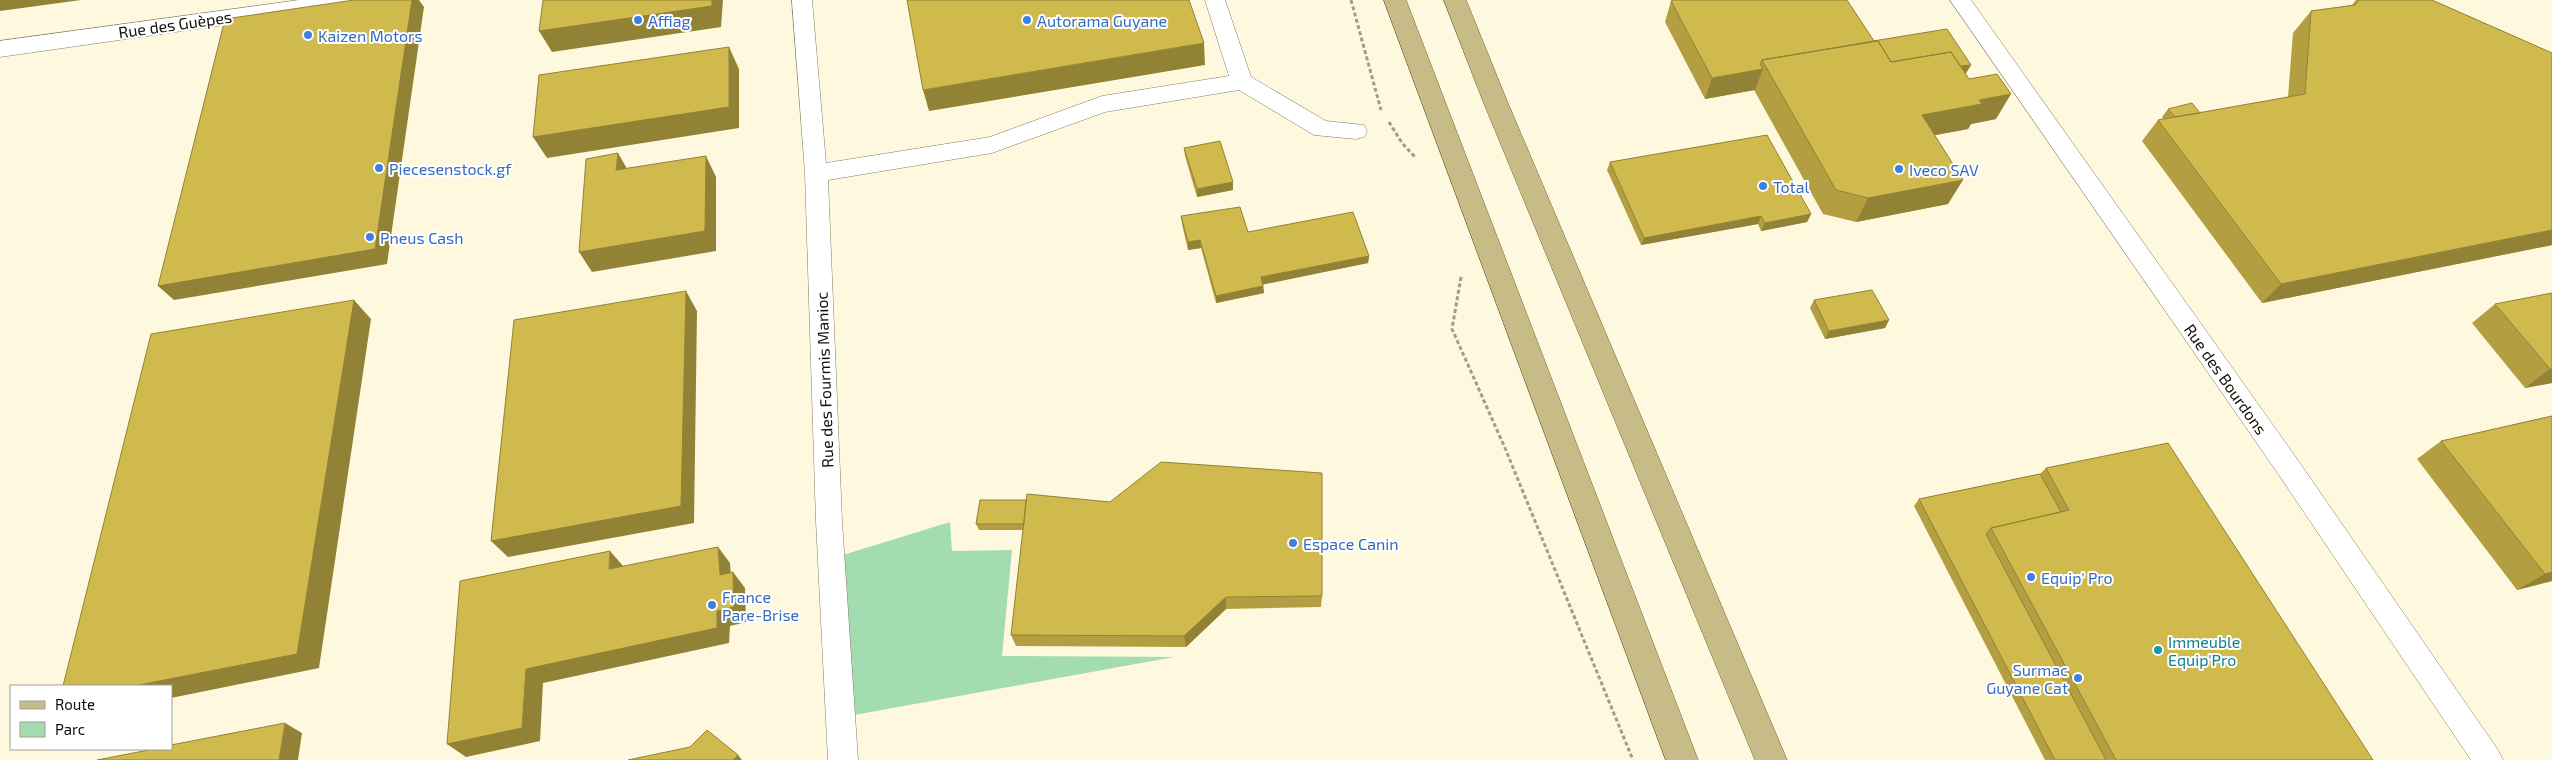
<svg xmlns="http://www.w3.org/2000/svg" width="2552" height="760" font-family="'Exo 2',sans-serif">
	<rect width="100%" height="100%" fill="#fef9de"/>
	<!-- green -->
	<path fill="#a2dcb0" d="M950 522 952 551 1012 550 1002 656 1174 657 854 715 843 555Z"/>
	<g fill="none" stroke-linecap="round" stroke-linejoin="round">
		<!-- lane casing -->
		<g stroke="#817c64" stroke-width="1">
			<path id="lane" d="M299 0H361L358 5 351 7 0 57V41Z
				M792 0H812L826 163 990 137 1102 96 1229 76 1205 0H1225L1251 77 1326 121 1364 125 1367 131 1364 137 1356 139 1314 135 1239 90 1105 112 992 153 828 180 842 521 858 760H828L816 521 805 173Z
				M1950 0H1971L2297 459 2498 750 2503 760H2471L2279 475Z"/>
		</g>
		<!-- primary casing -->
		<g stroke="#6f6127" stroke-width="1">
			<path id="primary" d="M1384 0H1406L1698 760H1666Z
				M1444 0H1466L1507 101 1787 760H1755L1483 101Z"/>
		</g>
		<!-- path -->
		<path stroke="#a19d89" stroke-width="3" stroke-dasharray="4 2.5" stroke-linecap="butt" d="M1351 0 1381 110
			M1389 122 1402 143 1416 158
			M1461 277 1452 329 1505 448 1633 760"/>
		<!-- lane -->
		<use href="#lane" fill="#fff" fill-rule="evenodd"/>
		<!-- primary -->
		<use href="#primary" fill="#c7bb88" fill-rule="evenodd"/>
	</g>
	<!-- wall -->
	<path fill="#b39f42" d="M2356 0H2432L2552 53V245L2262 303 2142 141 2158 120 2163 119 2162 117 2168 109 2200 113 2288 97 2293 33 2311 11 2352 5Z
		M1671 1 1873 41 1971 65 1966 73H1965L1996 119 1971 124 1968 129 1935 135 1948 204 1856 222 1823 214 1754 90 1705 99 1665 22Z
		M1184 148 1233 190 1197 197 1185 156Z
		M1610 162 1811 214 1807 222 1761 231 1758 224 1641 245 1607 170Z
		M1181 216 1248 232 1369 256 1368 263 1263 284 1264 293 1216 303 1201 248 1188 250 1182 224Z
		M2552 293V383L2525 388 2472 323 2495 304Z
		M1814 300 1889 320 1885 328 1825 339 1810 308Z
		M2552 416V581L2517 590 2417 459 2441 441Z
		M2046 468 2373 760H2045L1914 506 1919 499 2040 474Z
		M980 500 1322 596 1321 607 1226 609 1186 647 1016 646 1011 635 1023 530H979L976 524Z"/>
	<!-- shaded-wall -->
	<path fill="#928236" d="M0 0H81L0 11Z
		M412 0H419L424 7 387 264 174 300 158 286Z
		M712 0H723L721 27 552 52 539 31Z
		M1204 43 1205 65 929 111 923 90Z
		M729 47 739 69V128L547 158 533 137Z
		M1971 65 1966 73 1879 87 1883 79Z
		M1763 69 1755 90 1705 99 1712 78Z
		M2011 94 1996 119 1971 124 1968 129 1909 140 1922 115 1979 100Z
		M618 153 630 174 616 170Z
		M706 156 716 177V251L592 272 579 252Z
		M1963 180 1948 204 1856 222 1868 198Z
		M1233 182V190L1197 197V189Z
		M1811 214 1807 222 1761 231 1765 223Z
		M1761 216 1758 224 1641 245 1644 238Z
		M2552 230V245L2262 303 2281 284Z
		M1200 240 1201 248 1188 250V242Z
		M1369 256 1368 263 1261 285V277Z
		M1263 286 1264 293 1216 303V296Z
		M686 291 697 311 694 523 508 557 491 541Z
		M354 300 371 319 319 668 171 698V686H134Z
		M1889 320 1885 328 1825 339 1829 331Z
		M2550 369H2552V383L2525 388Z
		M718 547 730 563 732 591 720 575Z
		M610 551 624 567 609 569Z
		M733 572 745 588 746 622 730 626 729 643 543 683 540 741 466 757 447 744 526 669 717 611Z
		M2552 572V581L2517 590 2545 574Z
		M1226 597V609L1186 647 1184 636Z
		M285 723 302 733 298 760H279Z
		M738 755 742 760H733Z"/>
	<!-- building -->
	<path fill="#d0b94d" stroke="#928236" d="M354 0H412L375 249 158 286 225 19Z
		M543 0H712V6L539 31Z
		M907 0H1189L1204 43 923 90Z
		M1675 0H1847L1874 41 1762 60 1760 64 1763 69 1712 78 1671 1Z
		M2359 0H2432L2552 53V230L2281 284 2158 120 2305 94 2311 11 2355 5Z
		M1947 29 1971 65 1960 66 1951 52 1891 62 1878 41H1873Z
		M1878 41 1891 62 1951 52 1969 79 1997 74 2011 94 1979 100 1982 104 1922 115 1963 180 1868 198 1836 190 1762 60Z
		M729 47V107L533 137 539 75Z
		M2192 103 2200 113 2175 117 2168 109Z
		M1767 135 1811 214 1765 223 1761 216 1644 238 1610 162Z
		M1220 141 1233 182 1197 189 1184 148Z
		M618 153 616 170 706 156 705 231 579 252 586 159Z
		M1240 207 1248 232 1353 212 1369 256 1261 277 1263 286 1216 296 1200 240 1188 242 1181 216Z
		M1872 290 1889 320 1829 331 1814 300Z
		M686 291 681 506 491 541 514 320Z
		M2552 293V369H2550L2495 304Z
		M354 300 297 654 134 686H63L151 334Z
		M2552 416V572L2545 574 2441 441Z
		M2168 443 2373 760H2116L1991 528 2069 510 2046 468Z
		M1161 462 1322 473V596L1226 597 1184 636 1011 635 1027 494 1110 502Z
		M2040 474 2061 512 1991 528 1986 534 2106 760H2055L1919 499Z
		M980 500H1026L1024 524H976Z
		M718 547 720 575 733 572 734 607 717 611V628L526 669 522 728 447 744 460 581 610 551 609 569Z
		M285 723 279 760H97L154 749H171V745Z
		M707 730 738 755 733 760H628L690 747Z"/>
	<!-- markers -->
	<g fill="#3f7fe0" stroke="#fff" stroke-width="2">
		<circle cx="638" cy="20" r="5"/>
		<circle cx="1027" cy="20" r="5"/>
		<circle cx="308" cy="35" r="5"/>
		<circle cx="379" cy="168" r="5"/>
		<circle cx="1899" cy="169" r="5"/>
		<circle cx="1763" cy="186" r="5"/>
		<circle cx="370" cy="237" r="5"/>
		<circle cx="1293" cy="543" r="5"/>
		<circle cx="2031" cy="577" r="5"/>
		<circle cx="712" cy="605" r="5"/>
		<circle cx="2078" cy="678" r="5"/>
	</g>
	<circle fill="#0f9aa8" stroke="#fff" stroke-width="2" cx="2158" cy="650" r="5"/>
	<g text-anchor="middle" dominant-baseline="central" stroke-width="4" stroke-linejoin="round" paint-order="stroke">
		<!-- shop labels -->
		<g font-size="16" fill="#366cbe" stroke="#fff" text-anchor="start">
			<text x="648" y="20">Affiag</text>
			<text x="1037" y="20">Autorama Guyane</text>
			<text x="318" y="35">Kaizen Motors</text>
			<text x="389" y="168">Piecesenstock.gf</text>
			<text x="1909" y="169">Iveco SAV</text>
			<text x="1773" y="186">Total</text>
			<text x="380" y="237">Pneus Cash</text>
			<text x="1303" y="543">Espace Canin</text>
			<text x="2041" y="577">Equip' Pro</text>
			<text x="722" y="596">France<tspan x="722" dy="18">Pare-Brise</tspan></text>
			<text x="2068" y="669" text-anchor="end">Surmac<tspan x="2068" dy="18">Guyane Cat</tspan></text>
		</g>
		<!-- street labels -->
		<g font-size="16" fill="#110f06" stroke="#fff">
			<text transform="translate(175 24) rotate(-8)">Rue des Guèpes</text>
			<text transform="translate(2226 379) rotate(55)">Rue des Bourdons</text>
			<text transform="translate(824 380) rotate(-92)">Rue des Fourmis Manioc</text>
		</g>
		<!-- culture labels -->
		<g font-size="16" fill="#0d838f" stroke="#fff" text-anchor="start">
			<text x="2168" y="641">Immeuble<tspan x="2168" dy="18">Equip'Pro</tspan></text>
		</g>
	</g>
	<!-- legend -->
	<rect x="10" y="685" width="162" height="65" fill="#ffffff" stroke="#a09f9b"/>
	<rect x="20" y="701" width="25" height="8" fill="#c7bb88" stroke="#a09f9b"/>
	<text x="55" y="710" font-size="15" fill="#110f06">Route</text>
	<rect x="20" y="722" width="25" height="15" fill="#a2dcb0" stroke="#a09f9b"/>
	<text x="55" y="735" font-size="15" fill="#110f06">Parc</text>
</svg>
